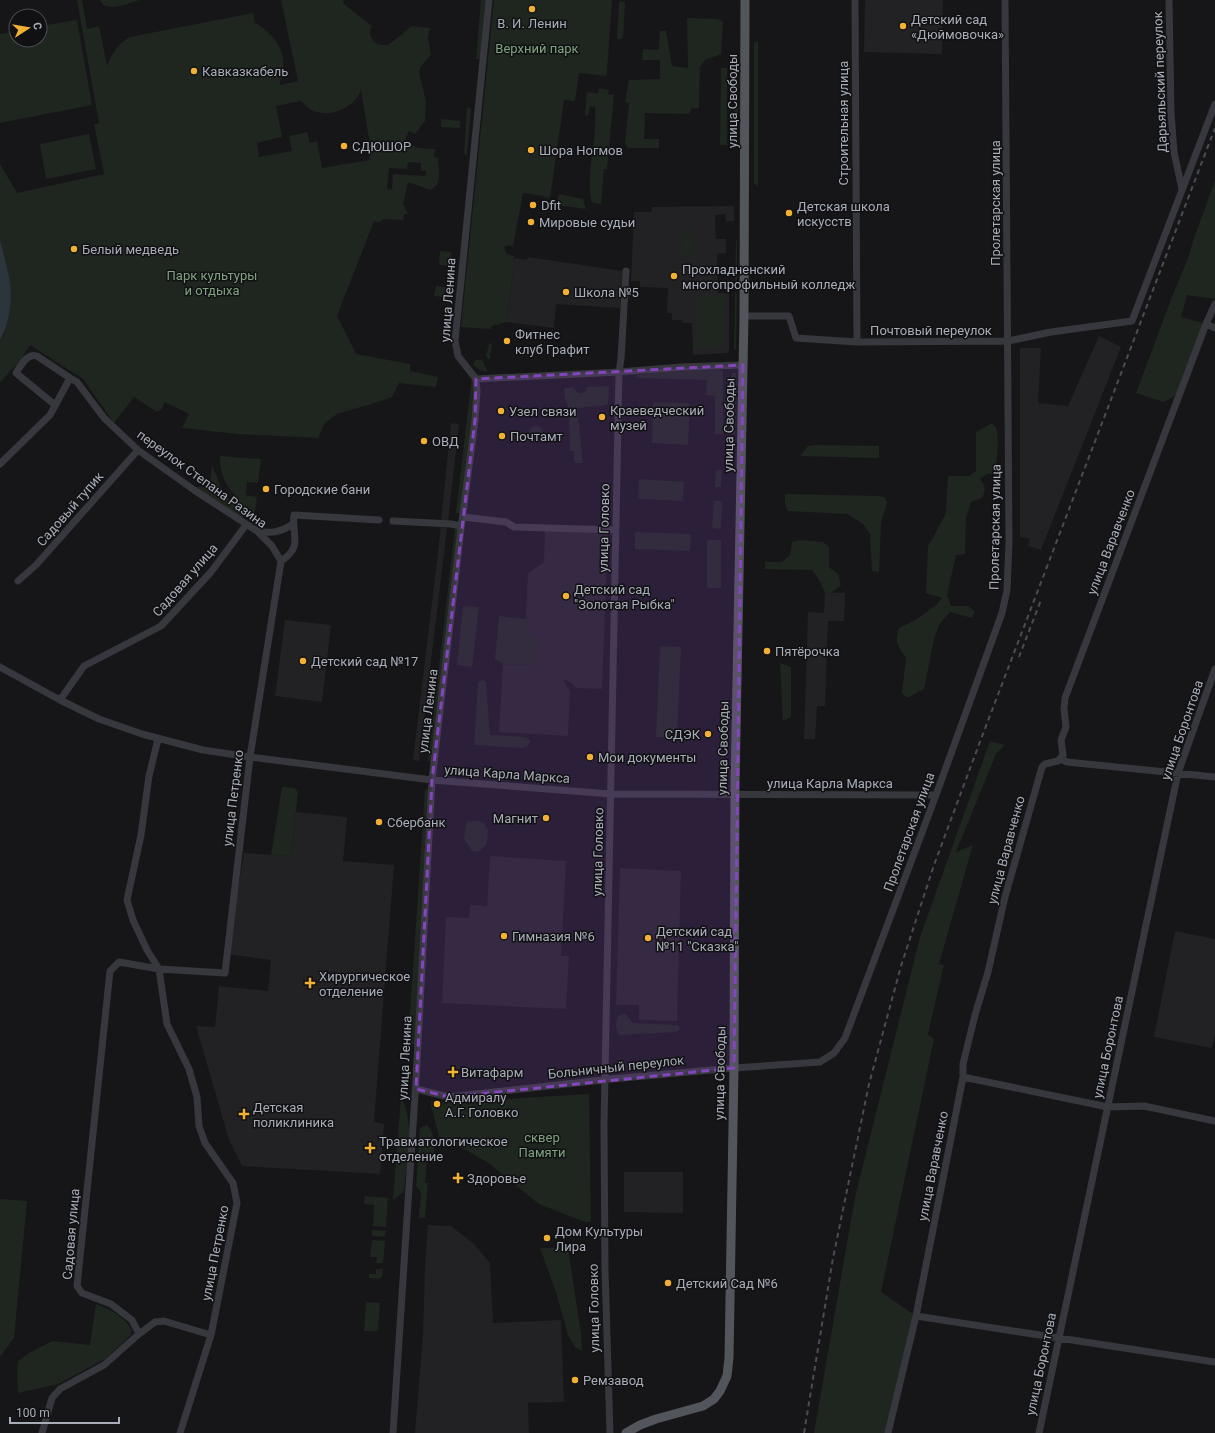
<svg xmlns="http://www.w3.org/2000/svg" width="1215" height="1433" font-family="Roboto,sans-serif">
	<rect width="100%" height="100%" fill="#161618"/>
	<!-- built -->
	<path fill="#222225" d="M865 0H943L942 54 864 52Z
		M734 206V221H726L725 214 715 215 716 239H726V253L717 254 718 293H729V351L727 353 693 355 692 323H683L682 320H672V313H667L668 288 640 287V281H631L634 212H651L652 207Z
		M528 257 622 271 620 308 556 304 554 328 506 322 513 273 514 258 527 260Z
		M1099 336 1121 347 1041 550 1028 546 1030 539 1020 537V348H1041L1038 403 1068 406Z
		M451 423 459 424 448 522 441 521Z
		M441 527 447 528 419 761 413 760Z
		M545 530 608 532 602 689 576 688 572 683 563 679 570 691 568 736 499 732 503 664 536 665 525 634 528 573 544 562Z
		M825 592 845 593 844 621H828L825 706H817L815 739H804L808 612 824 613Z
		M285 620 331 625 322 702 275 696Z
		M296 812 347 817 343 861 394 865 374 1122 384 1124 380 1174 242 1166 229 1140 196 1026 215 1027 219 986 268 991 271 960 227 954 244 853 291 856Z
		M490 856 566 861 561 956H569L566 1009 442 1003 446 917 469 918 470 905 487 906Z
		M620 868 681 871 677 1021 639 1020V1005H616Z
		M1175 931 1215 939V1033L1212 1048 1154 1037Z
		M624 1172H683V1213L624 1212Z
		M428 1225 451 1226 474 1244 490 1263 493 1323 561 1320 564 1402 528 1403 529 1433H415L423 1335 425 1265Z"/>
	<!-- green -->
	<path fill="#1e261f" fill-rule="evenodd" d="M77 0H82L87 29 99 26 107 66C112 54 117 44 130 37L253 13 255 23C272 32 286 49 283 69 282 75 280 80 280 85L298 81 281 0H343L344 4 372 26C366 36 375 47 387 45 389 45 410 28 411 26L430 28 428 37 431 55 421 66 419 71 420 77 426 101 425 121 415 134 409 131 404 142 418 148 435 149 434 157 438 158C438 171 444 183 430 190L408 182 403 204 408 214H404L403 220 384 219 378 223 374 221 337 316 356 354 410 364V371L438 377 436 387 399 383 392 397 381 401 337 414 325 423 318 438 238 434 182 428 189 414 165 402 161 410 157 412 134 397 114 423 83 379 30 345 21 359 0 383V340L4 335 7 323 11 295 0 240V164L17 193 104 174 94 124 99 123ZM361 90 371 151 369 152 370 160 322 168 317 141 310 143 307 132 289 136 292 151 259 157 257 143 282 137 276 106 301 101C305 105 309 109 314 111 332 118 355 107 361 90ZM408 162 421 163V171H426V176L393 174 392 190 387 189 389 168 407 169Z
		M100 0H140C128 3 106 14 100 0Z
		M481 0H485L480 59H476Z
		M494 0H612L607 71 606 76 579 73 575 101 564 100 550 198 544 197V196L523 193 513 246 507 245 504 248 507 254 514 256 513 273 506 322 492 326 490 329 461 327Z
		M621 1 625 3 623 38 618 40 617 38 619 3Z
		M687 18 718 19 723 22 721 54 705 60 700 67 699 108H692L689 114 645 113 644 139H659V148H628L625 144 629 103 625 102 629 80 660 79V60H642L643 49 659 50 660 31H666L672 66 688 68Z
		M77 20 92 105 0 123V34L16 31V40H40V26Z
		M758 41V186L754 183V43Z
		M721 68H727V145H720Z
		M734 83H738V142L734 145Z
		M599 88 609 90 608 94 614 95 607 169H604L601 204 594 203 591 201C586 170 598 138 595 107L590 106 588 115 585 116 587 92 598 94Z
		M467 108H471L467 155 464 154Z
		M441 119 460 121V128L441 127Z
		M89 134 96 169 46 179 40 144Z
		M1215 181V299L1187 295 1181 317 1206 324 1180 393 1164 402 1136 393 1173 294 1187 261 1195 235Z
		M559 194 583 199 586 209 557 205Z
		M690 221 692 255H679Z
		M737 240V280L735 281 736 241Z
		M440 251 451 252 450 266 439 265Z
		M436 286 446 287 445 297 434 296Z
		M735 291 737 294 736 349H734Z
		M696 296H724L723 347H696Z
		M489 343 492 344 490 359H488L485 354 487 353Z
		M475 360H482L488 372 480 370 473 365Z
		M673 370H719L723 371V434H715V396L706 395 707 380 635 378 637 375Z
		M732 373H736L735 434H731Z
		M472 375 474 379 473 420 461 513H456Z
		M609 386 608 404C598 408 588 405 577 409L583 463H576L574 460V451H570L569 410 565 398 564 388 573 387C576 392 579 395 585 392L587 387Z
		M653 402 690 403 688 445 652 443Z
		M992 423C993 425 995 426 996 428 1000 437 997 464 994 474H987L980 479C986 486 986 490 982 498L971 502 966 518 965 554 956 555 947 595 951 606H968L975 612 972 618 950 612 939 625 934 639 924 689 907 698 902 693 906 658C898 646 894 643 899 628L917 619 936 605 942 598 926 593 928 546 935 534 946 513 948 476H969L976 471V432Z
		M529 433a7 7 0 1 1 14 0a7 7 0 1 1-14 0Z
		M817 445 879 446V458L800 456 808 446Z
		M220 456 261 459 258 483 247 482 246 495 257 497 254 519 249 517C237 493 219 486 220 456Z
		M212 465 223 492 243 516V520L197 490V487H210Z
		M716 470H722L721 487H715Z
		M639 479 684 482 683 501 638 499Z
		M785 494 880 496 884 497 887 502C886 509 883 515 881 522L879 572 872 571 870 534 863 524 847 514 788 511 785 504Z
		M714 501H722L721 529 712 528Z
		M455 528 461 529 434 762 428 761Z
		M635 532 691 534 690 551 635 549Z
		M707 540H721V588H707Z
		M800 540 823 542 829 547V567L838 574 841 585 831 593 825 592 818 578 812 570 765 569V562H782L790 555 792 542Z
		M463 606 479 607 472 667 457 665Z
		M499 616 526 619V634H538L536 665 503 664 495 659Z
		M660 646 681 647 677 738 656 737Z
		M780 663 791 667V717L783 721Z
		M484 680 486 683 490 735 526 737 531 741 528 746 522 748 474 745 478 684 479 681Z
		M990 741 1005 745 996 754 956 852 973 845 939 964 944 965 928 1034 934 1039 881 1292 916 1316 888 1433H814L855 1197 920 937Z
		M282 787 294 788 298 792 291 856 271 855Z
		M425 789 431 790 418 1045 408 1044Z
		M468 821H478L484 823 488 830 487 844 478 852 472 851 464 839 466 824Z
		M622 1014H626L633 1023 676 1025 679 1026 680 1029 677 1032 619 1035C615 1029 616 1024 617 1017Z
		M589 1094 591 1222H585L539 1204 487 1162 466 1150 440 1140 431 1106V1101L453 1102Z
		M401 1097C416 1125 406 1162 404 1192L393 1200Z
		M427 1125C436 1135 434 1147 434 1159H427L425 1183H428L425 1218H419L421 1193 416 1186 420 1128Z
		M365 1196 388 1198 386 1227 373 1226 374 1205 364 1204Z
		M0 1199 27 1201 14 1338 0 1357Z
		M372 1230 386 1231 385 1237 372 1236Z
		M372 1240 385 1241 383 1263H376L377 1257H370Z
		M540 1248H568L581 1334 582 1351 575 1347 568 1335 556 1292Z
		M376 1269H383L382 1277 379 1279 369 1278V1274H376Z
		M366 1302 380 1303 378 1331H364Z
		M96 1304C113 1311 121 1314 132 1330L131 1335 105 1359 58 1384 18 1393 17 1370 18 1361 29 1353 52 1341 90 1345Z"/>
	<!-- water -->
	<path fill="#2c353c" d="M0 240C4 257 11 278 11 295 11 307 7 331 0 340Z"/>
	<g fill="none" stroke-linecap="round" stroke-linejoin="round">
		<!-- minor -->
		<path stroke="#37383d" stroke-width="7" d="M855 0 857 342
			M1169 0 1171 113 1174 152 1182 189
			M744 316H789L796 338 857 342 1008 341 1051 332 1132 321 1215 104
			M1206 324 1215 328
			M476 379 619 372 681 367 743 365
			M55 405 16 373C21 365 27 353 37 356L70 378
			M0 464 50 415 70 378 77 382 104 418 138 450 194 490 257 531 272 546 281 561
			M463 517 506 522 514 527 616 530
			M393 521 451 524 461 526
			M257 531C271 534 281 532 293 524
			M281 561C304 546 291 535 294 515L379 520
			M18 581 36 565 138 450
			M0 667 60 700 99 719 142 734 203 750 250 757 432 780 611 794 936 795
			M60 700 84 666 161 626 211 572 246 525
			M158 739 149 776 141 835 127 900 133 920 147 950 159 969 167 1024 189 1069 197 1097 199 1126 205 1143 233 1183 237 1203 211 1335 180 1433
			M1061 759 1067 762 1215 777
			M963 1077 1108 1107 1144 1106 1215 1121
			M416 1089 449 1097 611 1079 734 1068 820 1062 834 1053 845 1038 936 795 1002 613 1007 590 1009 542 1005 0
			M916 1316 1215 1362
			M139 1334 155 1322 164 1321 211 1335
			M42 1433 52 1398 60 1389 104 1365 139 1334 132 1320 111 1304 82 1293 77 1286 110 971 119 962 159 969 225 973 250 757 281 561
			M393 1433 416 1080 432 780 461 529 475 420 477 391 476 379 458 356 455 341 489 0
			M610 1433 605 1269 604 1125 619 372 621 359 626 271
			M888 1433 916 1316 963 1077V1064L975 1015 988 972 1005 897 1042 767 1045 764 1058 761 1063 755 1061 740 1066 727 1064 709 1065 698 1206 324 1215 304
			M1039 1433 1178 773 1215 669"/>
		<!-- major -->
		<path stroke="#53555c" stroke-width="9" d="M626 1433 640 1425 656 1419 703 1406 714 1399 720 1391 727 1376 729 1358 734 1068 735 785 744 316 745 0"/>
		<!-- rail -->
		<path stroke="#4a4c52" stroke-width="2" stroke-dasharray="5 4" stroke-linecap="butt" d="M1019 657 1041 600
			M804 1433 833 1258 869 1084 901 966 934 865 981 739 1215 128"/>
	</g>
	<!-- marked area -->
	<path fill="#8446be" fill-opacity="0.2" stroke="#8446be" stroke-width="3" stroke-dasharray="8 5" stroke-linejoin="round" d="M743 365 734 1068 449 1097 416 1089 432 780 475 420 476 379Z"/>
	<!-- markers -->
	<g fill="#f2b134" stroke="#111113" stroke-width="1.5">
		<circle cx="532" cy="9" r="4"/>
		<circle cx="903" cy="26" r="4"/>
		<circle cx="194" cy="71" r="4"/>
		<circle cx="344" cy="146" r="4"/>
		<circle cx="531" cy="150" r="4"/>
		<circle cx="533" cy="205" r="4"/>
		<circle cx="789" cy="213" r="4"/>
		<circle cx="531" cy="222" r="4"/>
		<circle cx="74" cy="249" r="4"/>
		<circle cx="674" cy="276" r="4"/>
		<circle cx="566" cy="292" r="4"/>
		<circle cx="507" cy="341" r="4"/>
		<circle cx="501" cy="411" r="4"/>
		<circle cx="602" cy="417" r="4"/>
		<circle cx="502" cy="436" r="4"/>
		<circle cx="424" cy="441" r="4"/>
		<circle cx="266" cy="489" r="4"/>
		<circle cx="566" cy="596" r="4"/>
		<circle cx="767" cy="651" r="4"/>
		<circle cx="303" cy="661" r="4"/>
		<circle cx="708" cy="734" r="4"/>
		<circle cx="590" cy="757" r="4"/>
		<circle cx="546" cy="818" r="4"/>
		<circle cx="379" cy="822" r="4"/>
		<circle cx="504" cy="936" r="4"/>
		<circle cx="648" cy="938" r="4"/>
		<path d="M308 977h4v4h4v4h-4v4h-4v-4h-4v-4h4z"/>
		<path d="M451 1066h4v4h4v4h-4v4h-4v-4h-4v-4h4z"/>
		<circle cx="437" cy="1104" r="4"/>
		<path d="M242 1108h4v4h4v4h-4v4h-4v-4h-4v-4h4z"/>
		<path d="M368 1142h4v4h4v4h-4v4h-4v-4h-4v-4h4z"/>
		<path d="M456 1172h4v4h4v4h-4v4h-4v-4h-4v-4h4z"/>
		<circle cx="547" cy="1238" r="4"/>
		<circle cx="668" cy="1283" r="4"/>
		<circle cx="575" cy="1380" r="4"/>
	</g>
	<g text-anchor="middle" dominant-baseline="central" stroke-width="3" stroke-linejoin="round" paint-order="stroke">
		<!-- poi labels -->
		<g font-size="13" fill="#a8adb8" stroke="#111113" text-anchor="start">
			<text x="911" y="19">Детский сад<tspan x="911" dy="15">«Дюймовочка»</tspan></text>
			<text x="532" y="23" text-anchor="middle">В. И. Ленин</text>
			<text x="202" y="71">Кавказкабель</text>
			<text x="352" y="146">СДЮШОР</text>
			<text x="539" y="150">Шора Ногмов</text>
			<text x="541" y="205">Dfit</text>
			<text x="797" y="206">Детская школа<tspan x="797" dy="15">искусств</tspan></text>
			<text x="539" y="222">Мировые судьи</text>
			<text x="82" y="249">Белый медведь</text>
			<text x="682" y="269">Прохладненский<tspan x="682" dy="15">многопрофильный колледж</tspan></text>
			<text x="574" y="292">Школа №5</text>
			<text x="515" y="334">Фитнес<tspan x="515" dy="15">клуб Графит</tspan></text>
			<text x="610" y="410">Краеведческий<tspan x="610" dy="15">музей</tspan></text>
			<text x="509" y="411">Узел связи</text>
			<text x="510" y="436">Почтамт</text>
			<text x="432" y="441">ОВД</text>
			<text x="274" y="489">Городские бани</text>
			<text x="574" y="589">Детский сад<tspan x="574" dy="15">"Золотая Рыбка"</tspan></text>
			<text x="775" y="651">Пятёрочка</text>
			<text x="311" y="661">Детский сад №17</text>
			<text x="700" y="734" text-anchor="end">СДЭК</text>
			<text x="598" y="757">Мои документы</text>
			<text x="538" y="818" text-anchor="end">Магнит</text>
			<text x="387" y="822">Сбербанк</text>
			<text x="656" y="931">Детский сад<tspan x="656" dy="15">№11 "Сказка"</tspan></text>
			<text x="512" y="936">Гимназия №6</text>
			<text x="319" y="976">Хирургическое<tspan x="319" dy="15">отделение</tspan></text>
			<text x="461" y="1072">Витафарм</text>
			<text x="445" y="1097">Адмиралу<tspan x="445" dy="15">А.Г. Головко</tspan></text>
			<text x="253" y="1107">Детская<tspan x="253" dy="15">поликлиника</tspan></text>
			<text x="379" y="1141">Травматологическое<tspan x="379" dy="15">отделение</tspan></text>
			<text x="467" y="1178">Здоровье</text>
			<text x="555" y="1231">Дом Культуры<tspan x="555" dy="15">Лира</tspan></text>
			<text x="676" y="1283">Детский Сад №6</text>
			<text x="583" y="1380">Ремзавод</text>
		</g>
		<!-- park labels -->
		<g font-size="13" fill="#7fa381" stroke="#111113">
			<text x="537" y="48">Верхний парк</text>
			<text x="212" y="275">Парк культуры<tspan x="212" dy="15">и отдыха</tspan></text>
			<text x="542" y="1137">сквер<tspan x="542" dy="15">Памяти</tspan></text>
		</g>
		<!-- street labels -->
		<g font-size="13" fill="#a8adb8" stroke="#111113">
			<text transform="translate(1160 82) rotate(-92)">Дарьяльский переулок</text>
			<text transform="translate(732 101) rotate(-90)">улица Свободы</text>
			<text transform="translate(843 123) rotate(-90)">Строительная улица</text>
			<text transform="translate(995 203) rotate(-90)">Пролетарская улица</text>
			<text transform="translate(448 300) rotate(-86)">улица Ленина</text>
			<text x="931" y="330">Почтовый переулок</text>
			<text transform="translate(729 425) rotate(-89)">улица Свободы</text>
			<text transform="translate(202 479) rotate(36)">переулок Степана Разина</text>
			<text transform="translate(70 509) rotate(-49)">Садовый тупик</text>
			<text transform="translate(995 527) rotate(-89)">Пролетарская улица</text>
			<text transform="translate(604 528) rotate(-89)">улица Головко</text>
			<text transform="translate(1111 542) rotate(-69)">улица Варавченко</text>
			<text transform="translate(185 580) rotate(-49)">Садовая улица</text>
			<text transform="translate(428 711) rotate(-83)">улица Ленина</text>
			<text transform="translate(1182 730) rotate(-71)">улица Боронтова</text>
			<text transform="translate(723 748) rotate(-89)">улица Свободы</text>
			<text transform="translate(507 774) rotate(4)">улица Карла Маркса</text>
			<text x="830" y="783">улица Карла Маркса</text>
			<text transform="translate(233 798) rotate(-83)">улица Петренко</text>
			<text transform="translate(909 832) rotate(-70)">Пролетарская улица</text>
			<text transform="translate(1006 850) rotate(-75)">улица Варавченко</text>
			<text transform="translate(598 852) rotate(-89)">улица Головко</text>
			<text transform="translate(1108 1047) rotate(-78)">улица Боронтова</text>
			<text transform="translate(405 1058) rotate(-87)">улица Ленина</text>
			<text transform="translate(616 1067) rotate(-6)">Больничный переулок</text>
			<text transform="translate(720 1073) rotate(-89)">улица Свободы</text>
			<text transform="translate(933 1166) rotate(-79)">улица Варавченко</text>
			<text transform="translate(71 1234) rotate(-85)">Садовая улица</text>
			<text transform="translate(215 1253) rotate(-79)">улица Петренко</text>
			<text transform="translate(594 1308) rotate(-91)">улица Головко</text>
			<text transform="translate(1041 1364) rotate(-78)">улица Боронтова</text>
		</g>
	</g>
	<!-- north arrow -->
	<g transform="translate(28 28) rotate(78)"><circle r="19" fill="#111113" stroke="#4d4f55"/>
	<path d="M0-3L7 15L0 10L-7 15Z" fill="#f2b134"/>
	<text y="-6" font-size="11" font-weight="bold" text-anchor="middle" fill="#a8adb8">С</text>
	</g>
	<!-- scale -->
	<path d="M10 1417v6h109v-6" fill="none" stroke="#a8adb8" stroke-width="2"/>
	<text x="16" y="1417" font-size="12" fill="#a8adb8" stroke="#111113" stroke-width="3" paint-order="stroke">100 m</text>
</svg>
